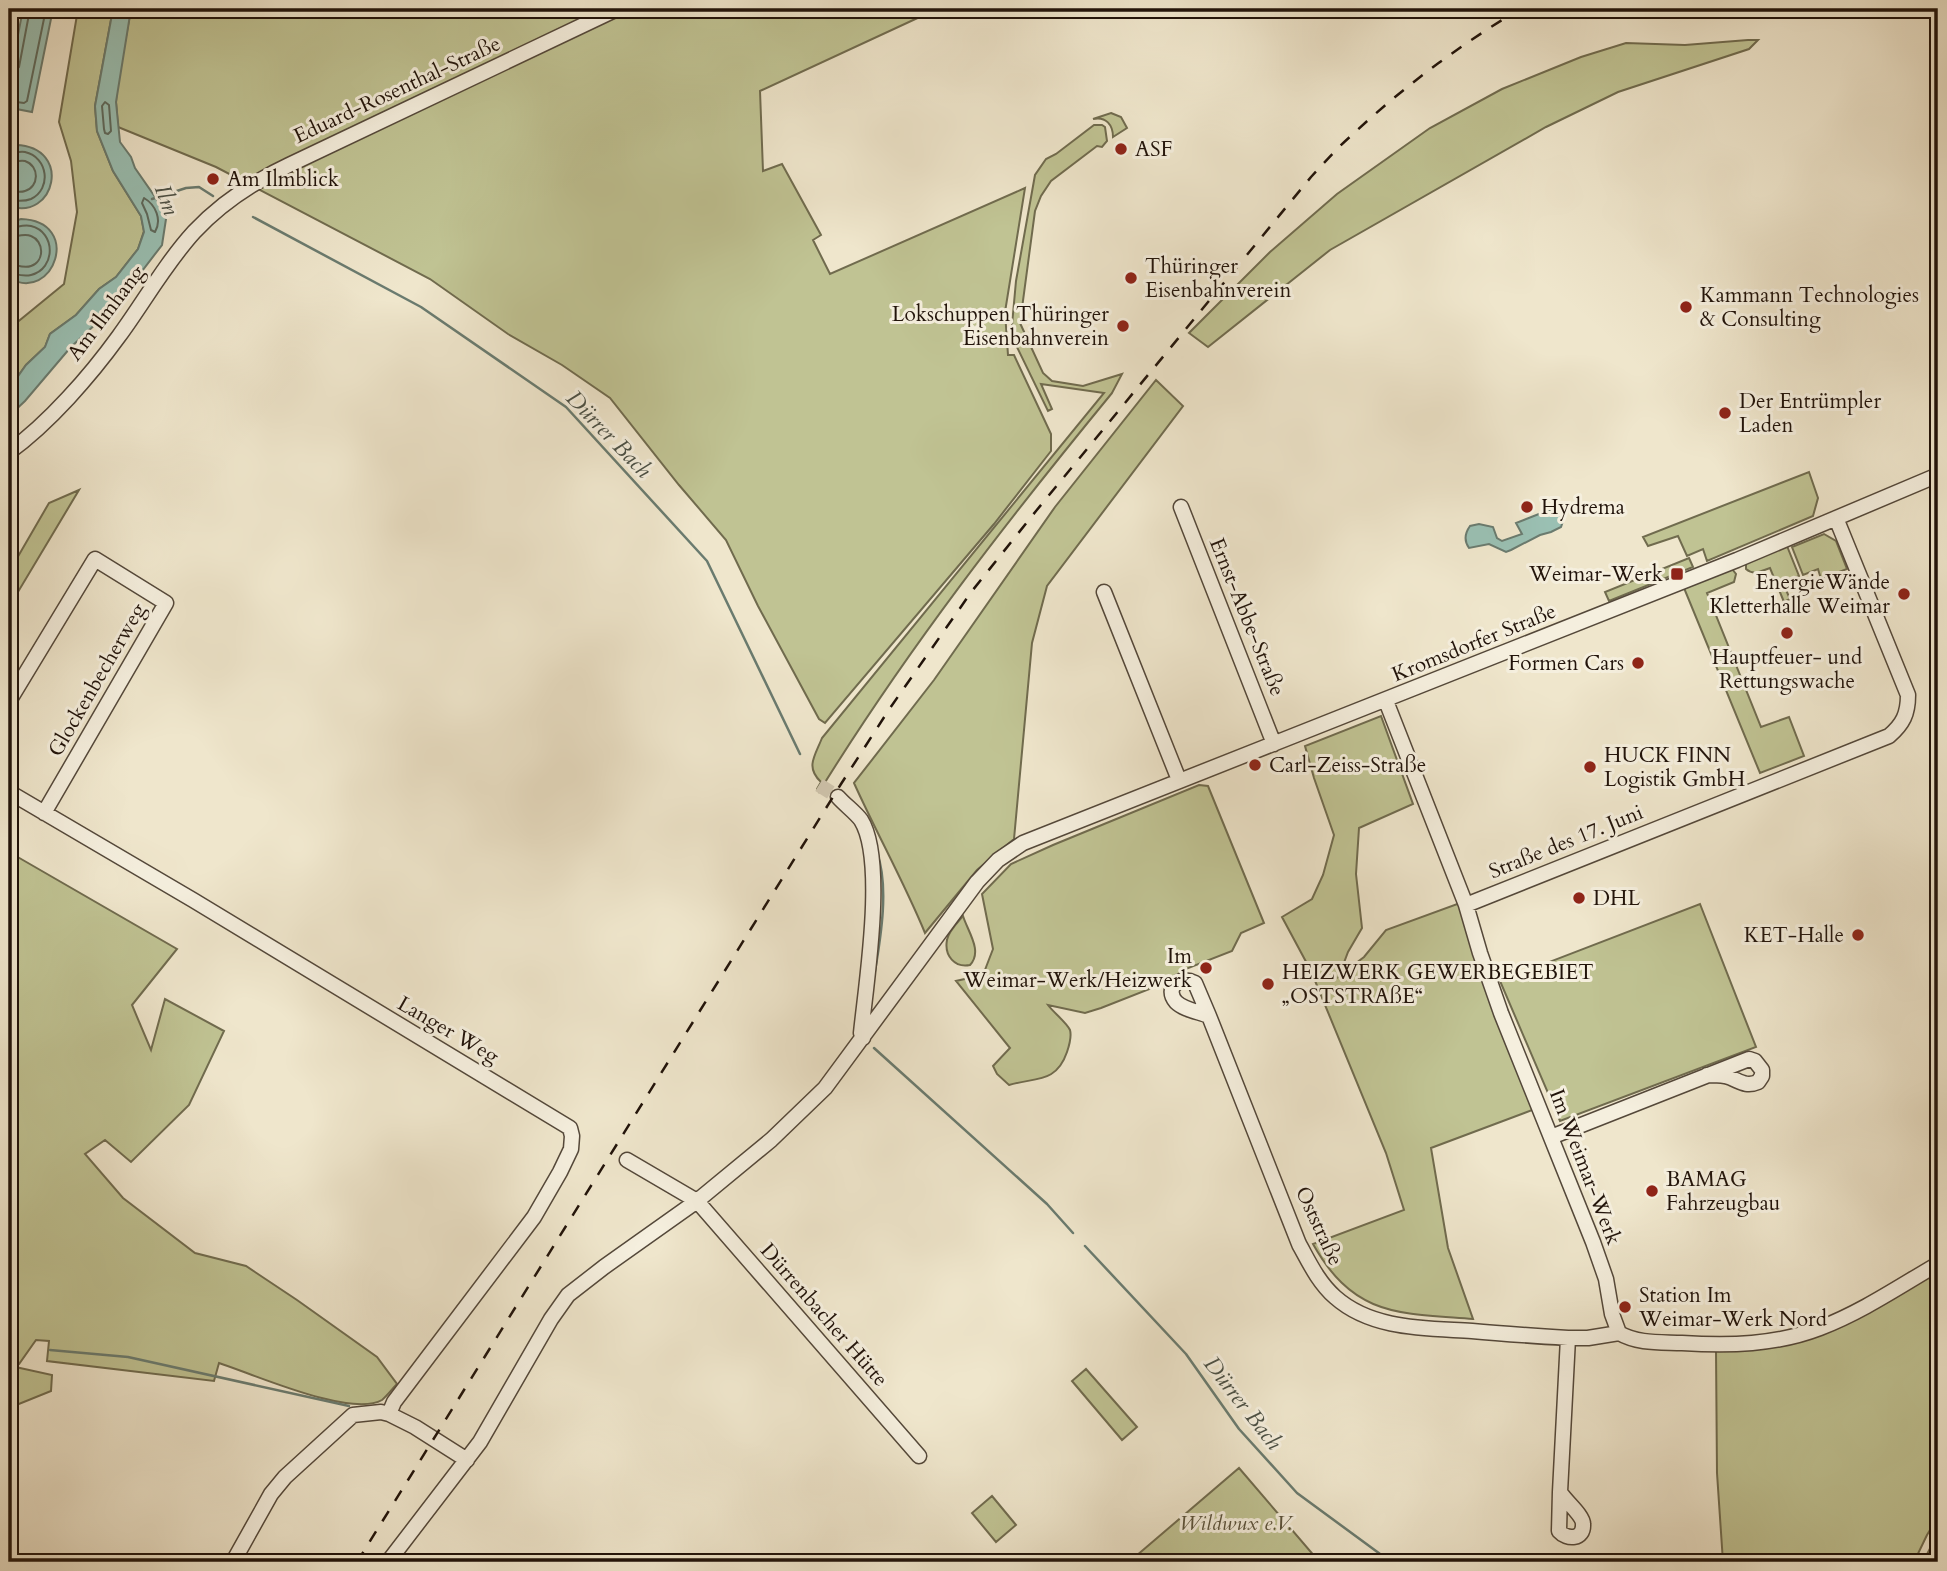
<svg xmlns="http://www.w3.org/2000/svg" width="1947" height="1571" font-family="Cardo,serif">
	<rect width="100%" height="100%" fill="#efe6cc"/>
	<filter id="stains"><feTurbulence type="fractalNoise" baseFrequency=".00286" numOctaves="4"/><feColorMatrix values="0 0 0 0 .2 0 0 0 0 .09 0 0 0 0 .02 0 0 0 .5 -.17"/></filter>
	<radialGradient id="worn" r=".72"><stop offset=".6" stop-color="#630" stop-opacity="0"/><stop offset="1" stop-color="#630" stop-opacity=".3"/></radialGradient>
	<!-- green -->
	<path fill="#c0c393" stroke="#706b4e" stroke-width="2" d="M78 9H113L95 106 97 131 113 171 141 216 144 231 138 249 116 277 99 289 76 315 50 334 45 347 26 365 9 389V329L64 284 77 212 71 161 59 122Z
		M131 9H647V11L652 9H937L760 91 763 171 782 164 821 235 813 240 830 274 1025 188 1005 312 1008 355H1014L1051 434V451L994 524 825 723 819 719 758 606 726 540 679 485 610 398 562 365 508 334 430 279 216 167 118 127 116 102 117 86Z
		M1748 40H1758L1749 49 1618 92 1546 127 1330 250 1208 347 1189 333 1270 252 1337 194 1430 128 1502 89 1581 57 1626 43 1685 45Z
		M1111 113 1121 117 1127 128 1113 137C1113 125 1106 116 1093 119Z
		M1094 125H1102L1105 127 1107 141 1102 147 1097 146 1051 181 1041 196 1035 211 1020 323 1043 373 1052 381 1083 386 1122 374 1112 393C1007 521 906 651 819 792L817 789 821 782C805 767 815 756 822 738L1104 393 1041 384 1052 409 1048 411 1015 343 1012 325 1016 281 1035 175 1046 159 1056 154Z
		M1156 380 1183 406 1047 586 1032 643 1014 839 977 870 925 933C904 882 877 834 854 783L934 680 1055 507Z
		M1809 472 1818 498 1813 516 1707 561 1703 549 1687 556 1678 536 1648 546 1643 537Z
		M79 490 9 607V572L49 503Z
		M1824 534 1836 541 1847 569 1821 579 1818 569 1803 575 1792 547Z
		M1787 546 1799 576 1783 583 1790 599 1784 602 1770 568C1761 571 1754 576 1746 569V563Z
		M1689 558 1693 567 1609 601 1605 592Z
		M1732 569 1736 574 1734 582 1707 593 1761 727 1789 717 1804 756 1760 773 1684 588Z
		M1381 716 1413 804 1359 828 1356 874 1362 928 1348 952 1339 976 1364 957 1386 930 1460 903 1535 1109 1431 1148 1448 1248 1473 1319C1398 1313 1354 1317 1313 1244L1404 1210 1386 1153 1311 971 1282 917 1312 899 1323 875 1334 835 1314 778 1305 746Z
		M1199 785 1208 786 1264 923 1241 933 1232 951 1183 970 1170 981 1101 1008 1085 1013 1048 1005C1053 1012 1067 1023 1070 1030 1072 1037 1069 1046 1067 1052 1056 1084 1035 1077 1009 1085L997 1074 993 1066 1010 1048 956 981 983 975 993 949 982 894 1011 864 1053 845Z
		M9 852 177 949 132 1005 151 1050 165 999 224 1031 189 1105 131 1162 105 1140 85 1154 123 1198 195 1253 246 1266 297 1300 377 1357 397 1384C393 1388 387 1396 382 1400 351 1418 253 1374 219 1363L214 1381 47 1361 49 1341 36 1340 19 1364 11 1366 52 1375 51 1391 9 1408V1004L13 1002 9 991Z
		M1700 904 1756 1047 1560 1121 1500 981Z
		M963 916C968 932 983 951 970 965 955 968 944 956 947 940 948 932 958 922 963 916Z
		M1938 1272V1517L1927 1535 1914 1562H1723L1717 1473 1716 1351 1763 1348Z
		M1086 1369 1137 1427 1122 1440 1072 1381Z
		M1239 1468 1316 1558 1312 1562H1129Z
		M992 1496 1016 1525 996 1542 972 1513Z
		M1938 1533V1562H1923Z"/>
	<!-- water -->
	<path fill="#9ac0b3" stroke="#6a7b6f" stroke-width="2" d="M23 9H53L32 112 11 108 9 116V81Z
		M113 9H131L116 102 120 142 131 157 135 168 160 204 166 219 162 245 116 305 70 348 25 401 9 416V389L26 365 45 347 50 334 76 315 99 289 116 277 138 249 144 232 141 216 113 171 97 131 95 106Z
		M16 145C73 147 55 222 9 206V147Z
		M21 219C83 221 54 304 9 278V223Z
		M1549 510 1554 516H1562L1564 518 1561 527 1551 532 1540 535 1511 550 1506 552 1489 544 1469 548C1464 541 1465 533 1470 526L1479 524 1493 527 1497 538 1502 541 1522 534 1516 523Z"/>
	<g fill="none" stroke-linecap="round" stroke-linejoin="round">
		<!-- shore -->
		<path stroke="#5e6a5e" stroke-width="2" d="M9 72 15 71 19 67 30 9
			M9 101 24 103 27 101 46 9
			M105 102 109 105 111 131 108 134 105 133 104 129 102 106Z
			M9 153C14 153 20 151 25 152 48 157 52 189 31 199 24 202 16 201 9 200
			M9 162C14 162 20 160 25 161 40 166 39 187 25 191 20 193 14 191 9 191
			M144 198C156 205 162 220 155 232L151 230 147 214 142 203Z
			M9 228C16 228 23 224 31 226 56 232 56 269 31 275 23 277 16 274 9 273
			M9 237C16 237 24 233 31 236 44 241 45 261 31 266 23 269 16 264 9 264"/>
		<!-- stream -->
		<path stroke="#6a7b6f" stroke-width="2.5" d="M152 199 186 188 199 187 213 196
			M253 217 421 307 566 407 707 561 800 754
			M875 971C881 936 889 886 877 853
			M874 1048 1047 1204 1073 1233
			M1085 1246 1186 1354 1239 1429 1297 1493 1391 1562
			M50 1350 128 1357 349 1406
			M639 1560 643 1562"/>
		<!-- minor-tunnel -->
		<path stroke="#d0c6af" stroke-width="14" stroke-dasharray="14 7" stroke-linecap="butt" d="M819 785 838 797"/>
		<!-- minor casing -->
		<g stroke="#54483a" stroke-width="17">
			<path id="minor" d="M9 452C49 423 90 376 119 336 144 302 165 264 194 232 221 203 253 182 289 165L617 9
				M1181 507 1274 744
				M1104 592 1179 780
				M9 701 95 559 166 603 44 813
				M1386 701 1466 905 1480 953 1501 1013 1593 1242 1606 1279 1612 1314 1619 1333C1638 1344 1661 1342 1682 1343 1729 1346 1776 1345 1820 1328 1862 1312 1900 1286 1938 1264
				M9 792 193 900 570 1128 572 1136 571 1149 560 1172 534 1217 394 1402 389 1414
				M838 797C845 805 855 812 861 820 886 860 866 984 861 1033L863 1038
				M1466 905 1889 736C1903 724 1908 714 1908 695L1836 518
				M1209 1016C1200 1012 1184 1010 1176 1002 1164 988 1179 975 1195 983L1209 1016 1299 1244C1309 1262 1318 1282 1335 1297 1372 1330 1426 1328 1472 1331 1504 1334 1536 1336 1568 1338H1588L1619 1333
				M1551 1137 1749 1059 1755 1061 1762 1070V1076L1758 1082C1744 1088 1738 1079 1725 1076 1719 1075 1713 1075 1707 1075
				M627 1160 697 1201 919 1456
				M1560 1492 1559 1531C1567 1540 1584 1540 1583 1524 1583 1515 1565 1501 1560 1492L1568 1338
				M233 1562 271 1494 285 1477 353 1415 381 1412 389 1414 415 1427 467 1460
				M388 1562 480 1442 551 1319 568 1295 604 1267 697 1201 771 1140 825 1088 977 882 998 860 1023 843 1737 560 1938 475"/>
		</g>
		<!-- minor -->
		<use href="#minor" stroke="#f5efde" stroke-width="14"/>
		<!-- rail -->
		<path stroke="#21130a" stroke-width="2.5" stroke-dasharray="12 12" stroke-linecap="butt" d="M357 1562 841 784 890 708 972 591 1036 511 1311 177C1324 163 1337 148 1352 135 1403 87 1460 45 1520 9"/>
	</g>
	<!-- markers -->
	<g fill="#8f2418" stroke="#f5efde" stroke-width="2.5">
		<circle cx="1121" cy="149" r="7"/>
		<circle cx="213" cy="179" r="7"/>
		<circle cx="1131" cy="278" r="7"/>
		<circle cx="1686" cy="307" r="7"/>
		<circle cx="1123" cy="326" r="7"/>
		<circle cx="1725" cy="413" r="7"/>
		<circle cx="1527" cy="507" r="7"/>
		<rect x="1670" y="567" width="14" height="14" rx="3.5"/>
		<circle cx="1904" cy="594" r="7"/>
		<circle cx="1787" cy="633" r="7"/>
		<circle cx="1638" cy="663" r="7"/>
		<circle cx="1255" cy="765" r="7"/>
		<circle cx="1590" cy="767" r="7"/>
		<circle cx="1579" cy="898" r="7"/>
		<circle cx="1858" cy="935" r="7"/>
		<circle cx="1206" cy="968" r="7"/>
		<circle cx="1268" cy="984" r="7"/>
		<circle cx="1652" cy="1191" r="7"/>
		<circle cx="1625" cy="1307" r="7"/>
	</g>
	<g text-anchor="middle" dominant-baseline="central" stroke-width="6" stroke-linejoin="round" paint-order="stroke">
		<!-- street labels -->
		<g font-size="21" fill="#21130a" stroke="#f5efde">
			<text transform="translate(397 90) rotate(-25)">Eduard-Rosenthal-Straße</text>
			<text transform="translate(106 313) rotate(-53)">Am Ilmhang</text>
			<text transform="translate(1247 617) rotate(68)">Ernst-Abbe-Straße</text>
			<text transform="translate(1474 643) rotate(-22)">Kromsdorfer Straße</text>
			<text transform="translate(97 680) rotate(-60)">Glockenbecherweg</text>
			<text transform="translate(1566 842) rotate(-22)">Straße des 17. Juni</text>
			<text transform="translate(448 1030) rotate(30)">Langer Weg</text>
			<text transform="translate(1585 1167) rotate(69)">Im Weimar-Werk</text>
			<text transform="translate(1319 1226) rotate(65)">Oststraße</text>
			<text transform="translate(824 1315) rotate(49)">Dürrenbacher Hütte</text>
		</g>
		<!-- poi labels -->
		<g font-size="21" fill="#21130a" stroke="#f5efde" text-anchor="start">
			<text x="1135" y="149">ASF</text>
			<text x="227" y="179">Am Ilmblick</text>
			<text x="1145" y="266">Thüringer<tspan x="1145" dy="24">Eisenbahnverein</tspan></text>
			<text x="1700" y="295">Kammann Technologies<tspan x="1700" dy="24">&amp; Consulting</tspan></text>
			<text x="1109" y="314" text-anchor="end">Lokschuppen Thüringer<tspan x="1109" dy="24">Eisenbahnverein</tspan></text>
			<text x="1739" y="401">Der Entrümpler<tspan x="1739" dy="24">Laden</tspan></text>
			<text x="1541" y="507">Hydrema</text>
			<text x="1663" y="574" text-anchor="end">Weimar-Werk</text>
			<text x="1890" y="582" text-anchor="end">EnergieWände<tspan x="1890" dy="24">Kletterhalle Weimar</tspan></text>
			<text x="1787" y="657" text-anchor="middle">Hauptfeuer- und<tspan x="1787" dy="24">Rettungswache</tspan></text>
			<text x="1624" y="663" text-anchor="end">Formen Cars</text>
			<text x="1604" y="755">HUCK FINN<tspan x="1604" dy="24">Logistik GmbH</tspan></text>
			<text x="1269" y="765">Carl-Zeiss-Straße</text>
			<text x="1593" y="898">DHL</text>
			<text x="1844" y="935" text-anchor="end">KET-Halle</text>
			<text x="1192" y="956" text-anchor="end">Im<tspan x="1192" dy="24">Weimar-Werk/Heizwerk</tspan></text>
			<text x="1282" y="972">HEIZWERK GEWERBEGEBIET<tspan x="1282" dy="24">„OSTSTRAßE“</tspan></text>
			<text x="1666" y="1179">BAMAG<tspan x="1666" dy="24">Fahrzeugbau</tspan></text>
			<text x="1639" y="1295">Station Im<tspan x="1639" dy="24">Weimar-Werk Nord</tspan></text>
		</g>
		<!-- park labels -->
		<g font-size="21" font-style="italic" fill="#59513a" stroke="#f5efde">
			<text x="1235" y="1523">Wildwux e.V.</text>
		</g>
		<!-- water labels -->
		<g font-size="23" font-style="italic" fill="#4b5045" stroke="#f5efde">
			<text transform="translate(167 200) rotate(70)">Ilm</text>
			<text transform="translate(609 434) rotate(46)">Dürrer Bach</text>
			<text transform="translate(1243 1403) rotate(52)">Dürrer Bach</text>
		</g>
	</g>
	<!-- margin -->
	<rect width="1947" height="1571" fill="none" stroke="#efe6cc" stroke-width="35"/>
	<rect x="10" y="10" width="1926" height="1550" fill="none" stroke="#21130a" stroke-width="3.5"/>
	<rect x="18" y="18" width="1912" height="1536" fill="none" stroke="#21130a" stroke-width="2"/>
	<rect width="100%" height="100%" filter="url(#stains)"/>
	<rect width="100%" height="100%" fill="url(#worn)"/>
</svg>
